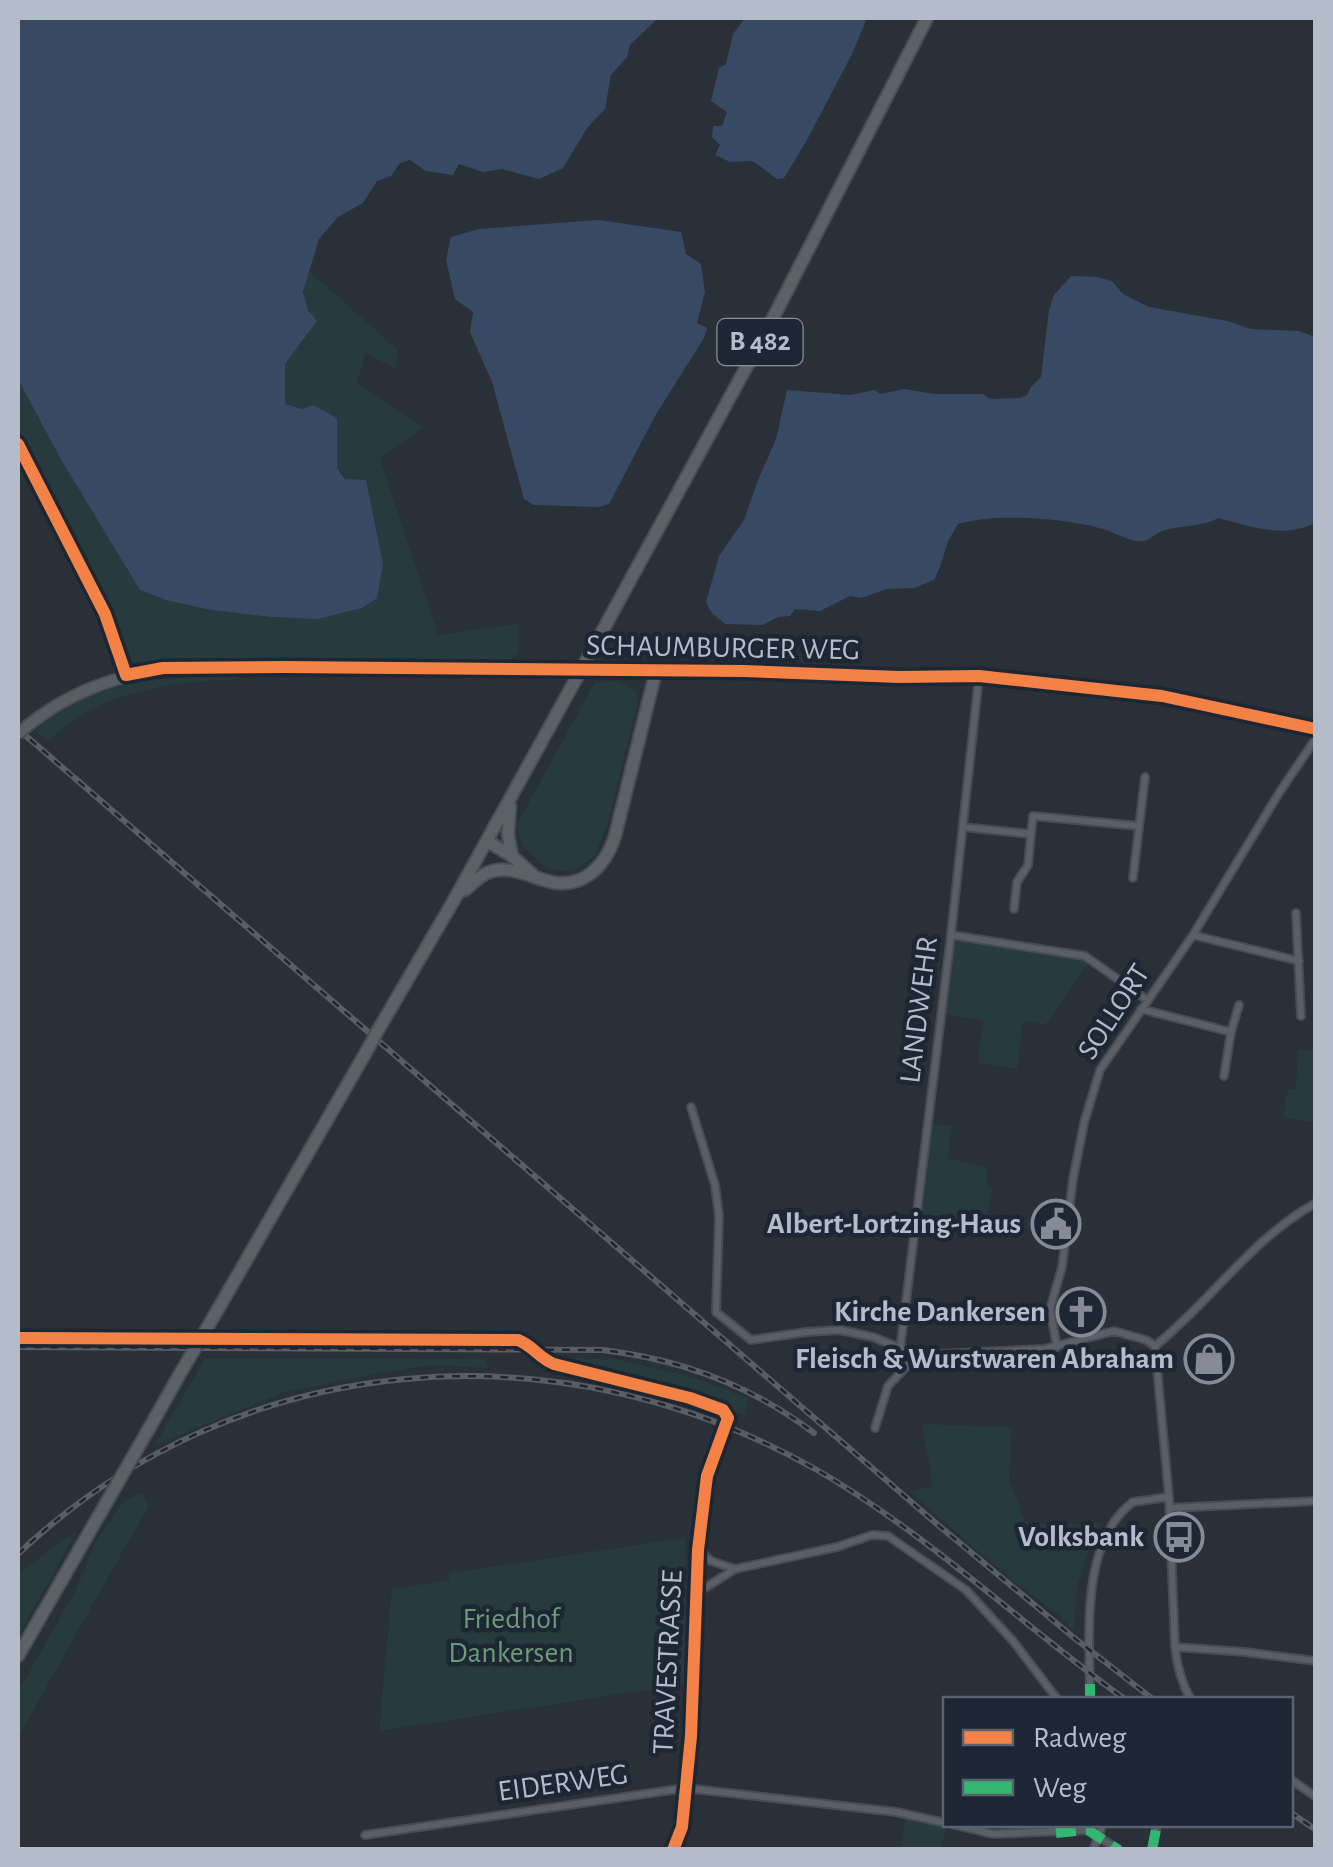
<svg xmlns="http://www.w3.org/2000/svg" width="1333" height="1867" font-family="'Alegreya Sans',sans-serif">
	<rect width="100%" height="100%" fill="#2a3038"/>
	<!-- green -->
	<path fill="#273a3e" d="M309 271 398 350 395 368 365 353 357 384 423 427 380 459 438 635 518 624 519 652 509 661 191 659 139 663 132 660 67 521 18 429V379L60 458 140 590 166 600 206 609 345 479 302 409 285 405V364L317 321C301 302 302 293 309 271Z
		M237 675V679C192 681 142 686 100 705 81 714 64 729 47 740L35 731C91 679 166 677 237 675Z
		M617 681 637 692V706L608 823 595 855 573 872 547 868 524 848 516 826 595 682Z
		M960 939 1080 958 1089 962 1045 1025 1023 1021 1017 1069 978 1063 983 1021 945 1014 954 943Z
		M1298 1049 1315 1052V1123L1283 1117 1288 1089 1296 1090Z
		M933 1124 952 1126 948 1158 987 1168 986 1184 992 1188 984 1234 921 1223Z
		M551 1357 614 1359 696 1378 749 1399 744 1415 698 1395Z
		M205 1359H484L488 1368 430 1365 373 1374 282 1393 155 1445Z
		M922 1424 1012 1427 1009 1479 1025 1522 1055 1525 1102 1523 1087 1556 1077 1587 1074 1631 1060 1616 1008 1577 1005 1571 994 1565 910 1492 933 1486Z
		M142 1493 149 1505 18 1737V1692L77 1588 95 1542 124 1501Z
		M76 1531H77L18 1636V1574Z
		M685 1538 686 1684 379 1731 392 1589 449 1580V1573Z
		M906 1817 947 1825 940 1849 901 1850Z"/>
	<!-- water -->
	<path fill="#384963" d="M18 18H658L630 45 627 57 611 75 605 109 587 128 563 168 539 179 502 169 483 172 459 164 453 175 426 171 410 160 400 163 391 176 377 181 363 203 338 217 319 239 303 292 308 310 317 321 285 364V404L302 409 313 405 337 418V468L345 479 366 480 383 564 377 598 362 608 317 619 271 617 206 609 166 600 140 590 60 458 18 379Z
		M743 18H867L852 54 807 140 784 178 777 179 753 161 730 162 715 155 720 145 712 137 713 126H722L727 112 711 101 719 68 726 64 733 34 743 21Z
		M599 220 681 232 686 254 701 264 705 292 697 323 707 328 704 338 655 416 609 504 599 507 534 505 524 499 492 382 470 332 473 312 455 299 446 260 451 237 479 229Z
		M1071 276 1096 277 1112 281 1123 294 1149 307 1227 321 1251 329 1299 331 1315 337V523C1283 539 1250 526 1218 518 1203 527 1182 525 1165 530 1154 533 1149 543 1137 541 1124 539 1112 531 1099 528 1063 518 994 513 958 524L948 541 940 567 934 580 914 588 887 589 861 598 850 596 820 611 795 609 790 616 779 617 762 625 725 624 712 613 706 602 719 556 744 520 758 480 776 439 787 390 851 395 874 390 881 394 904 389 935 394H983L990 399 1020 398 1027 395 1031 387 1041 377 1049 310 1054 295Z"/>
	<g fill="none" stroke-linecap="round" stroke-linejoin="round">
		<!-- street casing -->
		<g stroke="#484c53" stroke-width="10">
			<path id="street" d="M18 444 105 614 126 675
				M657 671H744L899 677 979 676 1162 696 1316 729
				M963 827 1031 834 1033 816 1139 826
				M1133 878 1145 777
				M1014 909 1017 882 1028 865 1031 834
				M1296 913 1301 1016
				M951 935 1085 956 1147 1000
				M1193 935 1299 961
				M1141 1009 1231 1032
				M1224 1076 1231 1032 1239 1005
				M691 1107 715 1185 719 1216 716 1312 751 1340 806 1332 840 1330 873 1337 917 1355 1044 1349 1114 1331 1146 1340 1155 1346
				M18 1338 518 1340C532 1345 539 1358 554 1364L690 1398 723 1410 728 1418 707 1476 698 1550 691 1736 682 1827 673 1850
				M1155 1346 1169 1497 1175 1647C1177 1666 1181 1682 1191 1700
				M1155 1346C1211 1301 1252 1238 1316 1203
				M1057 1347 1050 1309 1062 1267 1073 1179 1084 1123 1100 1070 1193 935 1279 793 1316 738
				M900 1350 951 935 979 676
				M875 1428 888 1386 917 1355
				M1170 1508 1316 1501
				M699 1550 711 1561 735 1569 837 1547 872 1535 888 1536 966 1590 1013 1641 1058 1700
				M697 1593 735 1569
				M1175 1647 1245 1652 1316 1661
				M1090 1700C1090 1640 1079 1542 1133 1502L1169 1497
				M1290 1779 1316 1797
				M951 1824 993 1834 1088 1830 1119 1850
				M365 1835 685 1788 896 1812 946 1823
				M1093 1850 1103 1824
				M1152 1850 1157 1824"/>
		</g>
		<!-- secondary casing -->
		<g stroke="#484c53" stroke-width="14">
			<path id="secondary" d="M26 727C67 693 111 678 163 668L656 671"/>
		</g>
		<!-- primary casing -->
		<g stroke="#484c55" stroke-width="15">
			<path id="primary" d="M585 663 771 322 927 18
				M510 806 508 834 512 856
				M487 841 512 856 532 874
				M465 890C474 882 484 871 498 870 513 868 530 876 544 880 580 892 605 868 615 836L656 671
				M377 1032 454 900 576 679
				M217 1311 369 1047
				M147 1432 181 1372
				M18 1656 90 1531"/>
		</g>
		<!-- street -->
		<use href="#street" stroke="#5a5e66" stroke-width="6"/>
		<!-- secondary -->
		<use href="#secondary" stroke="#595d64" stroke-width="10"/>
		<!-- primary -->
		<use href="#primary" stroke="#5c6168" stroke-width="11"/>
		<!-- rail casing -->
		<g stroke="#595d64" stroke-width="6">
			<path id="rail" d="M18 729 938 1525 1073 1637 1154 1700
				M18 1347 602 1350C680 1359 751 1385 814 1433
				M18 1554C237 1347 558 1323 817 1470 928 1534 1022 1625 1126 1700
				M1290 1812 1316 1830"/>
		</g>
		<!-- rail -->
		<use href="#rail" stroke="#1d2633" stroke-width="2.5" stroke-dasharray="8" stroke-linecap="butt"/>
		<!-- secondary-bridge casing -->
		<g stroke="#484c53" stroke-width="14" stroke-linecap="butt">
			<path id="secondary-bridge" d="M18 734 26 727"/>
		</g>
		<!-- primary-bridge casing -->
		<g stroke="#484c55" stroke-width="15" stroke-linecap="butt">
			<path id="primary-bridge" d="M576 679 585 663
				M369 1047 377 1032
				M181 1372 217 1311
				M90 1531 147 1432"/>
		</g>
		<!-- secondary-bridge -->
		<use href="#secondary-bridge" stroke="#595d64" stroke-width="10"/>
		<!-- primary-bridge -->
		<use href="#primary-bridge" stroke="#5c6168" stroke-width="11"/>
		<!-- quiet -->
		<path stroke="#33b770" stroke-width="10" stroke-dasharray="20 10" stroke-linecap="butt" d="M1090 1700V1684
			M1056 1833 1088 1830 1119 1850
			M1152 1850 1157 1824"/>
		<!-- cycleway casing -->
		<g stroke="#1d2633" stroke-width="19">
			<path id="cycleway" d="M18 444 105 614 126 675 163 668 284 667 744 671 899 677 979 676 1162 696 1316 729
				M18 1338 518 1340C532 1345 539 1358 554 1364L690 1398 723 1410 728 1418 707 1476 698 1550 691 1736 682 1827 673 1850"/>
		</g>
		<!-- cycleway -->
		<use href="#cycleway" stroke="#f48246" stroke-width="12"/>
	</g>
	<!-- icons -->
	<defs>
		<g id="civic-ring" transform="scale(2.5)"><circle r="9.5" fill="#1d2633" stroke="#848b96" stroke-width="1.5"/><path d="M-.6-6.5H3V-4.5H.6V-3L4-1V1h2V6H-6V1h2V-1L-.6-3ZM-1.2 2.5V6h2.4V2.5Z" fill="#848b96"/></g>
		<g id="church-ring" transform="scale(2.5)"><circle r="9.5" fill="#1d2633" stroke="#848b96" stroke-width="1.5"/><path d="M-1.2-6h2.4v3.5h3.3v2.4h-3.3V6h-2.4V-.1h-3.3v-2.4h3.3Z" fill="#848b96"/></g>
		<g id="shop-ring" transform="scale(2.5)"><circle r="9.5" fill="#1d2633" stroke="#848b96" stroke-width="1.5"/><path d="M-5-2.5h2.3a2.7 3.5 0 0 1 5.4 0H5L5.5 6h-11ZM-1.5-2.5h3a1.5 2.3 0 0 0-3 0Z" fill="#848b96"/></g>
		<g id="bus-ring" transform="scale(2.5)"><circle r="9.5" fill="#1d2633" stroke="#848b96" stroke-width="1.5"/><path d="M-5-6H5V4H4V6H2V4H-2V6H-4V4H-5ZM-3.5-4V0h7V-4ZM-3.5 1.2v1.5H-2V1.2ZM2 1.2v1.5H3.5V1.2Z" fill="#848b96"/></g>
	</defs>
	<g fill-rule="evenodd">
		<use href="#civic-ring" x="1056" y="1224"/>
		<use href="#church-ring" x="1081" y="1312"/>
		<use href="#shop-ring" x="1209" y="1359"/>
		<use href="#bus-ring" x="1179" y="1537"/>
	</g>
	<g text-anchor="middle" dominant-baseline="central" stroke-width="9" stroke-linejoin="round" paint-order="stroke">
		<!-- shield labels -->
		<rect fill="#1d2633" stroke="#878f9c" stroke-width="2.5" x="717.5" y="319" width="85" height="46" rx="8"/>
		<g font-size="28" font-weight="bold" fill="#b4bcc9">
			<text x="760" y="342">B 482</text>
		</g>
		<!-- street labels -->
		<g font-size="30" fill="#b4bcc9" stroke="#1d2633">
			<text transform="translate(723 648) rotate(1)">SCHAUMBURGER WEG</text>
			<text transform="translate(919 1010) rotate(-83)">LANDWEHR</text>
			<text transform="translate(1114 1012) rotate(-57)">SOLLORT</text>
			<text transform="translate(668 1662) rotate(-87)">TRAVESTRASSE</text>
			<text transform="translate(563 1783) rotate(-8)">EIDERWEG</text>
		</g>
		<!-- poi labels -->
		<g font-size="30" font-weight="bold" fill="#b4bcc9" stroke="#1d2633" text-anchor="end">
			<text x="1021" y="1224">Albert-Lortzing-Haus</text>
			<text x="1046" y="1312">Kirche Dankersen</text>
			<text x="1174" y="1359">Fleisch &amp; Wurstwaren Abraham</text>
			<text x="1144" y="1537">Volksbank</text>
		</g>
		<!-- park labels -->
		<g font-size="30" fill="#6b9a76" stroke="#1d2633">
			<text x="511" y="1619">Friedhof<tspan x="511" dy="34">Dankersen</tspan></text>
		</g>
	</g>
	<!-- border -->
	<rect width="1333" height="1867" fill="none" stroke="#b4bcc9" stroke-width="40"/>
	<!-- legend -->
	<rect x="943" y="1697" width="350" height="130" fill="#1d2633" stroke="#59626f" stroke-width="2.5"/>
	<rect x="963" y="1730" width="50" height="15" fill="#f48246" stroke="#59626f" stroke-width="2.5"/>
	<text x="1033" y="1747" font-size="30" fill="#b4bcc9">Radweg</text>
	<rect x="963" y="1780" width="50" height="15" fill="#33b770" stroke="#59626f" stroke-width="2.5"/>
	<text x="1033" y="1797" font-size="30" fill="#b4bcc9">Weg</text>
</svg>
